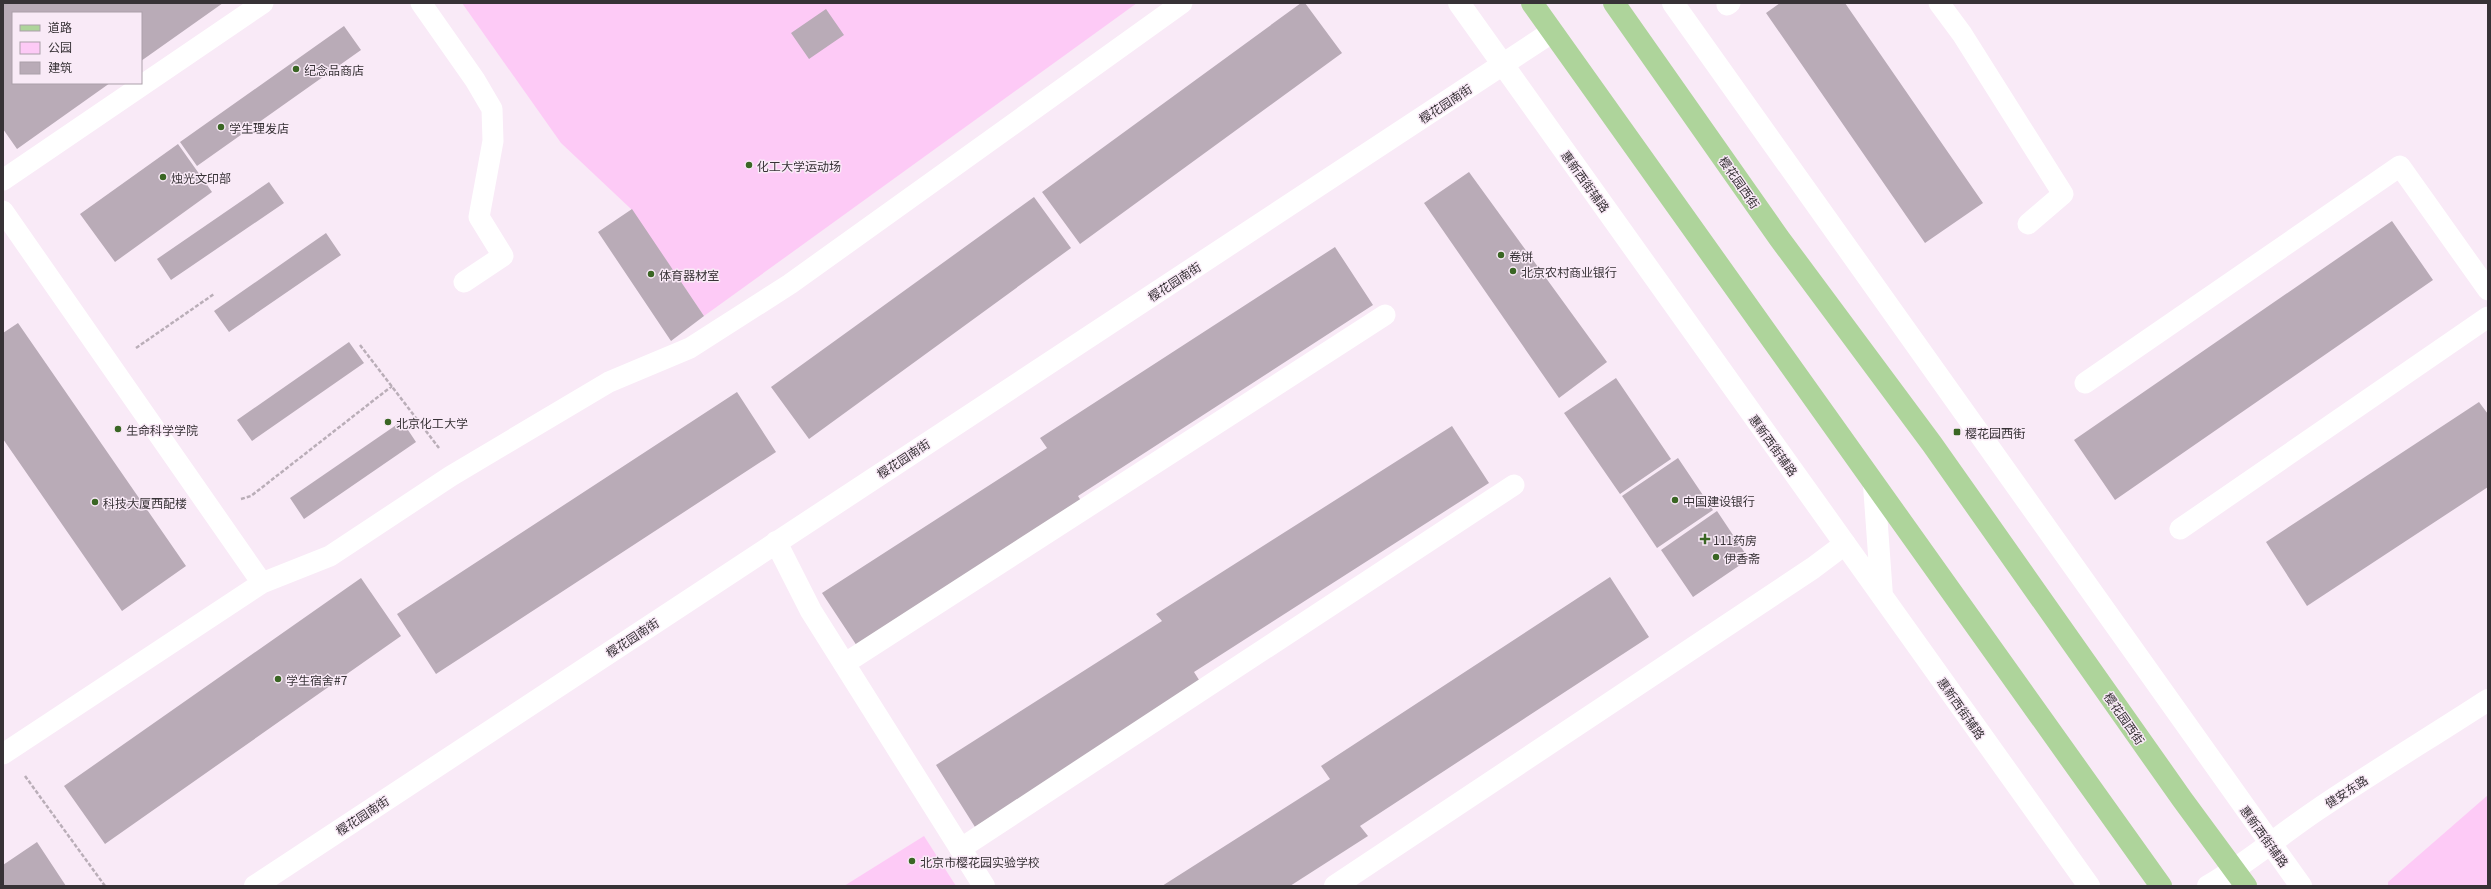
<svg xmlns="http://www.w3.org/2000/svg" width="2491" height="889" font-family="Georgia,'Noto Sans SC',serif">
	<rect width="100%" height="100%" fill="#f9eaf7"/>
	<!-- green -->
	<path fill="#fdcaf6" d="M462 3H1137L704 316 631 209 561 143Z
		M2488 795V886H2388V882Z
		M924 836 956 886H844Z"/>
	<!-- building -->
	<path fill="#b9abb7" d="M3 3H223L141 61V13H13V83H110L17 149 3 129Z
		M1301 3H1305L1342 53 1080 244 1042 192Z
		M1780 3H1845L1983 203 1925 243 1766 13Z
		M826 9 844 35 809 59 791 33Z
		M344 26 361 50 197 166 180 142Z
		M178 144 212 192 115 262 80 214Z
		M1469 172 1607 362 1559 398 1424 203Z
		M269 182 284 203 171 280 157 259Z
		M1034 197 1071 248 809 439 771 387Z
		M632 209 704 316 671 341 598 232Z
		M2392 221 2433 280 2115 500 2074 440Z
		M326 233 341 255 229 332 214 311Z
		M1335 247 1373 305 1078 496 1083 504 859 649 822 593 1047 448 1040 438Z
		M18 323 186 566 122 611 3 439V333Z
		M349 342 364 363 252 441 237 420Z
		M1616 378 1671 459 1620 494 1564 413Z
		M737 392 776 452 436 674 397 614Z
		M2479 402 2488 414V487L2307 606 2266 542Z
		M402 421 416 442 304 519 290 498Z
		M1452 426 1489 483 1194 672 1201 683 975 827 936 765 1162 621 1156 614Z
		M1678 458 1713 510 1657 548 1622 496Z
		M1717 511 1749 559 1693 597 1661 550Z
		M1610 577 1649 637 1360 826 1368 836 1290 886H1162L1330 779 1321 766Z
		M361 578 401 636 105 844 64 786Z
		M37 842 66 886H3V865Z"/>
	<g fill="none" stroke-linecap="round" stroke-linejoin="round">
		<!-- path -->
		<path stroke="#baaeb8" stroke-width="2.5" stroke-dasharray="4 2" stroke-linecap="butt" d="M360 345 439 448
			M136 348 214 294
			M241 499 251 496 392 386
			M25 776 105 886"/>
		<!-- service -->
		<path stroke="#fff" stroke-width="21" d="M421 3 475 80 492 109 493 141 479 217 503 256 464 282
			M1939 3 1962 34 2063 194 2028 224
			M1727 5 1730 3
			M3 180 263 3
			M3 211 262 583
			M2085 383 2400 166 2488 290
			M2180 529 2488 317
			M844 664 1385 315
			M3 754 262 583 330 556 451 476 609 382 690 348 790 284 1182 3
			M960 849 1514 485"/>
		<!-- minor -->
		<path stroke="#fff" stroke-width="22" d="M776 542 811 611 984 886
			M255 886 1552 32
			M1335 886 1813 568 1845 544"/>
		<!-- tertiary -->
		<path stroke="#fff" stroke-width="22" d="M1459 3 2089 886
			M1673 3 2301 886
			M1874 485 1882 596
			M2208 886C2246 864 2280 835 2317 810 2373 772 2431 737 2488 700"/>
		<!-- primary -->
		<path stroke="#aed49b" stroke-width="22" d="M1532 3 2161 886
			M1614 3 1779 238 1932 444 2182 799 2246 886"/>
	</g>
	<!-- markers -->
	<g fill="#3a6624" stroke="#f9eaf7" stroke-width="1.5">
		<circle cx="296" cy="69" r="4"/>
		<circle cx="221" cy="127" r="4"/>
		<circle cx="749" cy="165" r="4"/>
		<circle cx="163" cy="177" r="4"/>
		<circle cx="1501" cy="255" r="4"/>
		<circle cx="1513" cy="271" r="4"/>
		<circle cx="651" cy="274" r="4"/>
		<circle cx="388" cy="422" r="4"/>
		<circle cx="118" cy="429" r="4"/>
		<rect x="1953" y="428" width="8" height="8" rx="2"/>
		<circle cx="1675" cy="500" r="4"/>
		<circle cx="95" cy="502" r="4"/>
		<path d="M1703 533h4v4h4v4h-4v4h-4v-4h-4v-4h4z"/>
		<circle cx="1716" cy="557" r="4"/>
		<circle cx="278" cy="679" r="4"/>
		<circle cx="912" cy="861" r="4"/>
	</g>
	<g text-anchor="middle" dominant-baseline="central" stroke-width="3" stroke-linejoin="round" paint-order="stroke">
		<!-- poi labels -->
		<g font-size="12" fill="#373236" stroke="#f9eaf7" text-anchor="start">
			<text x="304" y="69">纪念品商店</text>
			<text x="229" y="127">学生理发店</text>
			<text x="757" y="165">化工大学运动场</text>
			<text x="171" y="177">烛光文印部</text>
			<text x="1509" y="255">卷饼</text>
			<text x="1521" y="271">北京农村商业银行</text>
			<text x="659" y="274">体育器材室</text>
			<text x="396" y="422">北京化工大学</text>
			<text x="126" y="429">生命科学学院</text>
			<text x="1965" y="432">樱花园西街</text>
			<text x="1683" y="500">中国建设银行</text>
			<text x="103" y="502">科技大厦西配楼</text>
			<text x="1713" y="539">111药房</text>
			<text x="1724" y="557">伊香斋</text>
			<text x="286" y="679">学生宿舍#7</text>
			<text x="920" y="861">北京市樱花园实验学校</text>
		</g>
		<!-- street labels -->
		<g font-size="12" fill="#373236" stroke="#f9eaf7">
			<text transform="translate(1445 103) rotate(-33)">樱花园南街</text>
			<text transform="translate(1586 181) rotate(54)">惠新西街辅路</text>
			<text transform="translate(1740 182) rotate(55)">樱花园西街</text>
			<text transform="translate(1174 281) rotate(-33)">樱花园南街</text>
			<text transform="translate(1774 445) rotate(54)">惠新西街辅路</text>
			<text transform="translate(903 458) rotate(-33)">樱花园南街</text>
			<text transform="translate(632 637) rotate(-33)">樱花园南街</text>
			<text transform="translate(1962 708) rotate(55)">惠新西街辅路</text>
			<text transform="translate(2125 718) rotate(55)">樱花园西街</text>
			<text transform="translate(2346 791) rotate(-33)">健安东路</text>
			<text transform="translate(362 815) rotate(-33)">樱花园南街</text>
			<text transform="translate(2265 836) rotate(54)">惠新西街辅路</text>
		</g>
	</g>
	<!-- border -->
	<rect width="2491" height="889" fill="none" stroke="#373236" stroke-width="8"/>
	<!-- legend -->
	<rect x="12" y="12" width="130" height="72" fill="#f9eaf7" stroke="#aba0aa"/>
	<rect x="20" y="25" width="20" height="6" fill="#aed49b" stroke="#aba0aa"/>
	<text x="48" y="32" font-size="12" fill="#373236">道路</text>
	<rect x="20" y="42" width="20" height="12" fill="#fdcaf6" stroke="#aba0aa"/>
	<text x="48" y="52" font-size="12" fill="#373236">公园</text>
	<rect x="20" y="62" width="20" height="12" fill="#b9abb7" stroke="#aba0aa"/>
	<text x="48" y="72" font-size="12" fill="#373236">建筑</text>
</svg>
